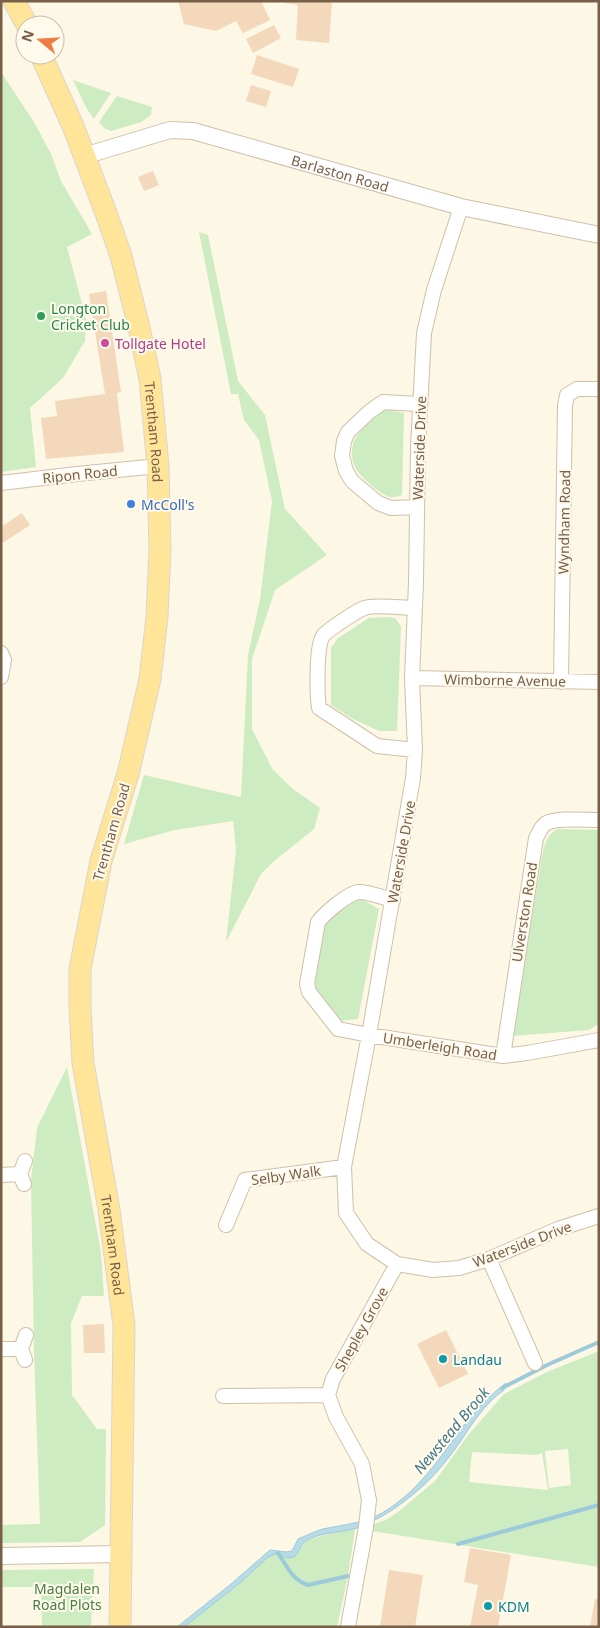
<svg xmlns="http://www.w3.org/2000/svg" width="600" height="1628" font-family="'Noto Sans',sans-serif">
	<rect width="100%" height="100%" fill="#fdf7e5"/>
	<!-- green -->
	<path fill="#ceecc2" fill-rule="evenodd" d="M1 72 34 122 51 154 61 181 92 234 67 247 86 319 85 341 63 378 30 408 36 467 1 472Z
		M73 80 111 93 94 119 87 109Z
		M117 96 152 107 151 115 141 122 111 131 104 128 99 122Z
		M199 232 208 235 238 381 265 415 285 509 327 555 275 590 252 659V729L273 770 293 789 320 808 314 829 273 862 261 874 226 942 236 850 233 821 175 830 124 844 144 775 241 797 248 655 260 600 272 501 259 440 244 420 238 394H231Z
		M385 409 404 413 402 495C399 496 394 498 390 497 382 496 358 475 355 467 352 461 351 451 353 444 356 432 376 417 385 409Z
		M387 617 395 618 401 626 397 731H379L353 719 331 705V648L338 638 369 618Z
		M558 829 599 830V1024L589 1030 512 1036 543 851C546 841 548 833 558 829Z
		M358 897 379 909 358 1019 340 1021 319 997 315 985 322 937 326 922Z
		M67 1067 101 1253 104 1296H82L71 1323 72 1395 97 1429H106L105 1525 80 1542 1 1543V1525L40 1524 34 1351 31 1180 37 1128Z
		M599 1351V1567L372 1531 373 1524 386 1520 399 1511 435 1481 469 1434 504 1394 547 1372ZM568 1449 571 1485 549 1488 545 1451ZM472 1452 536 1455 542 1453 548 1490 469 1482Z
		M355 1529 348 1576 337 1627H184L241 1582 268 1557 274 1554 280 1555 300 1550 307 1540 340 1531Z
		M94 1569 91 1627H42L41 1587H1V1570Z"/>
	<!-- water -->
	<path fill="#b8dbe8" stroke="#9dcada" d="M506 1383 504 1390C485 1403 473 1423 460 1442 445 1464 428 1484 406 1500 391 1512 375 1521 357 1528 344 1532 316 1533 306 1541 301 1545 299 1552 294 1557L288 1558 275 1554 268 1557 241 1582 184 1627H177L231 1584 270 1550 287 1552 292 1551 298 1539C306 1536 315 1531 323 1529 342 1525 365 1523 382 1513 423 1489 444 1450 472 1415 482 1403 493 1393 506 1383Z"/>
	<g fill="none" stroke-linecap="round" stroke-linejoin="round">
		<!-- stream -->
		<path stroke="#9dcada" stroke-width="4" d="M502 1388 547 1365 599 1342
			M458 1544 599 1505
			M278 1553C287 1566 292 1580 308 1585L348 1576"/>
	</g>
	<!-- building -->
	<path fill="#f4d8bb" d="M178 1H261L270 20 243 33 236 21 216 31 184 24Z
		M281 1H332L329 43 296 40 298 5 285 3Z
		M274 25 281 38 253 53 246 39Z
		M257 55 299 69 293 87 251 74Z
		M251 85 271 91 266 107 246 101Z
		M153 171 159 185 144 191 138 177Z
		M106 291 121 392 117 393 124 452 46 459 41 418 57 416 55 401 105 394 89 294Z
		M22 513 30 525 1 544V527Z
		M104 1324 105 1353H84L83 1325Z
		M446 1330 468 1374 439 1388 417 1344Z
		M470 1548 511 1555 498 1627H470L478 1585 464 1582Z
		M389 1570 423 1575 415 1627H380Z
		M595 1599 599 1600V1627H590Z"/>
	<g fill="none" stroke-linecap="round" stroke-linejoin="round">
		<!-- minor casing -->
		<g stroke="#d0bfaa" stroke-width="16">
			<path id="minor" d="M461 207 434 290 424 333 418 447 416 582 412 678 415 750 413 778 369 1035 344 1167 346 1213 367 1244 397 1264 433 1270 459 1268 489 1259 558 1229 599 1216
				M1 483 77 474 158 466
				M417 507 391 508 378 503 352 481 346 471 342 456 344 441 348 432 369 412 383 402 419 404
				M414 608C402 608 375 604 364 608 357 611 327 630 323 636 316 646 317 695 319 708L377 746 415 750
				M1 653 4 660 1 677
				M412 678 599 682
				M561 682 565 406 567 395 577 389H599
				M393 900C384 898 366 891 358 892 347 894 325 913 318 922L307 984 309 992 338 1029 369 1035 503 1056 527 1053 599 1040
				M503 1056 536 838C539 833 541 827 545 824 554 817 586 820 599 820
				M1 1175 20 1174
				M24 1184 20 1174 25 1161
				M226 1225 245 1180 344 1167
				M489 1259 535 1363
				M1 1349H21
				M25 1360 21 1349 26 1335
				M328 1395 336 1417 362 1464 369 1500 366 1527 348 1627
				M328 1395 333 1379 397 1264
				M223 1396 328 1395"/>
		</g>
		<!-- tertiary casing -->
		<g stroke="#d0bfaa" stroke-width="18">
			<g id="tertiary">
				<path id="s1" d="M84 156 170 130 193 131 461 207 599 235"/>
				<path d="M1 1556 121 1554"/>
			</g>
		</g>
		<!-- primary casing -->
		<g stroke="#dcd5cf" stroke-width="23">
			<g id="primary">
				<path d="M14 1 27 25"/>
				<path id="s2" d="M41 55 73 126 106 213 121 256 138 323 150 379 158 466 160 549 157 617 150 679 128 774 101 861 80 969V1008L83 1063 109 1210 124 1325 120 1627"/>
			</g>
		</g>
		<!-- minor -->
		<use href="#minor" stroke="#fff" stroke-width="14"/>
		<!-- tertiary -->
		<use href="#tertiary" stroke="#fff" stroke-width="16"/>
		<!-- primary -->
		<use href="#primary" stroke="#ffe59a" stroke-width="21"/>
	</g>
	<!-- markers -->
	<circle fill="#2e9e5b" stroke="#fffaec" stroke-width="2" cx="41" cy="316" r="5"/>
	<circle fill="#d1479c" stroke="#fffaec" stroke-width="2" cx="105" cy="343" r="5"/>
	<circle fill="#3f7fe0" stroke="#fffaec" stroke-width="2" cx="131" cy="504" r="5"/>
	<g fill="#0f9aa8" stroke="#fffaec" stroke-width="2">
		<circle cx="443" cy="1359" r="5"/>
		<circle cx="488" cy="1606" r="5"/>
	</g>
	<g text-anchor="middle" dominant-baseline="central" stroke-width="4" stroke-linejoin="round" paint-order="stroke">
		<!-- street labels -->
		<g font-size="14" fill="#785f48" stroke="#fffaec">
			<text stroke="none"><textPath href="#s1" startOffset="266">Barlaston Road</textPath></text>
			<text stroke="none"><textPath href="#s2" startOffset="396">Trentham Road</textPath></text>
			<text transform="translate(419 448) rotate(-88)">Waterside Drive</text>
			<text transform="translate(80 474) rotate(-6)">Ripon Road</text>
			<text transform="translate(564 522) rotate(-89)">Wyndham Road</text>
			<text transform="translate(505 680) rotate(1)">Wimborne Avenue</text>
			<text transform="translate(111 832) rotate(-74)">Trentham Road</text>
			<text transform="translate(401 852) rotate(-80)">Waterside Drive</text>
			<text transform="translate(524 912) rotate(-81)">Ulverston Road</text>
			<text transform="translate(440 1046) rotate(9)">Umberleigh Road</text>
			<text transform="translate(286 1175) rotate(-8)">Selby Walk</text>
			<text transform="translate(522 1244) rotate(-21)">Waterside Drive</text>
			<text stroke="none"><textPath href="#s2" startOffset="1221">Trentham Road</textPath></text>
			<text transform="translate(361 1329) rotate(-61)">Shepley Grove</text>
		</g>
		<!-- leisure labels -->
		<g font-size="14" fill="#27864d" stroke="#fffaec" text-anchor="start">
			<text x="51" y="308">Longton<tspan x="51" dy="16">Cricket Club</tspan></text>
		</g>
		<!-- hotel labels -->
		<g font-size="14" fill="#b23c85" stroke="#fffaec" text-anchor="start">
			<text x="115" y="343">Tollgate Hotel</text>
		</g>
		<!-- shop labels -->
		<g font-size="14" fill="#366cbe" stroke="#fffaec" text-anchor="start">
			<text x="141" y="504">McColl's</text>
		</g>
		<!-- culture labels -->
		<g font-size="14" fill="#0d838f" stroke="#fffaec" text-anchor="start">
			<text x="453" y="1359">Landau</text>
			<text x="498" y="1606">KDM</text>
		</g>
		<!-- park labels -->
		<g font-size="14" fill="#4b7e40" stroke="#fffaec">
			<text x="67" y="1588">Magdalen<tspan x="67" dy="16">Road Plots</tspan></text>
		</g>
		<!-- water labels -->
		<g font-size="15" font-style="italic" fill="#41778c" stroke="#fffaec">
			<text transform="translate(451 1430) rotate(-50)">Newstead Brook</text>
		</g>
	</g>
	<!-- border -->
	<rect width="600" height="1628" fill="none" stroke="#785f48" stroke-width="5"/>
	<!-- north arrow -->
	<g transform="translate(40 40) rotate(288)"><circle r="24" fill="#fffaec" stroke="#c9bcaa"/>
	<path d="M0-4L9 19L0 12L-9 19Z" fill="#ed7e44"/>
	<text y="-8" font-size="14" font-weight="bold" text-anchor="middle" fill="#785f48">N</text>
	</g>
</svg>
